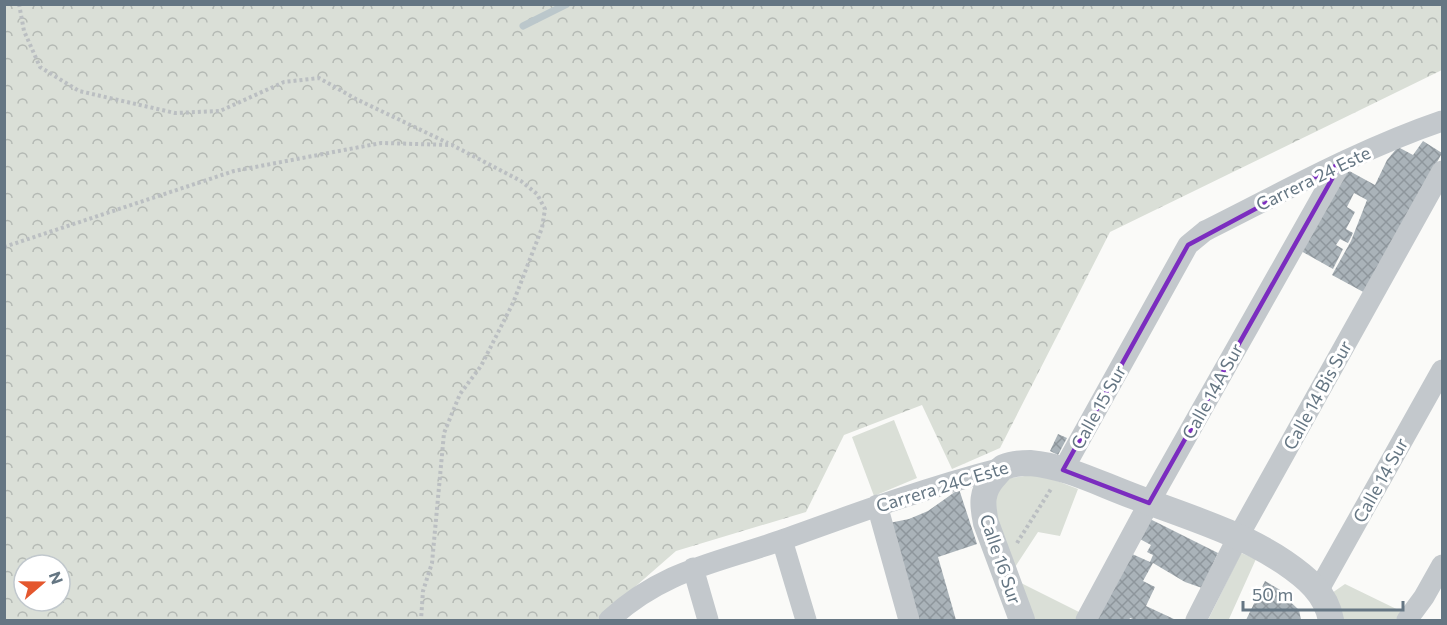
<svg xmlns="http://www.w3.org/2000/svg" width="1447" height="625" font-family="Commissioner,sans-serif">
	<defs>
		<pattern id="forest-crowns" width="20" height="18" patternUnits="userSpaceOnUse" patternTransform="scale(1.5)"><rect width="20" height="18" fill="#dadfd7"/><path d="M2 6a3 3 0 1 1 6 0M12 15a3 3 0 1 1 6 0" fill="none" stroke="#b4b9b4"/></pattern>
		<pattern id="building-cross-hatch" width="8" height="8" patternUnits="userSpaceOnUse" patternTransform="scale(1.5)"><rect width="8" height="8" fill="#aab3b9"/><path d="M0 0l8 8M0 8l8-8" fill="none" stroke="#8e969c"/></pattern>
	</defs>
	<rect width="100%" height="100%" fill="#fafaf8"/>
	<!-- green -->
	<path fill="#dadfd7" d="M894 420 917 478 874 496 852 437Z
		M1039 474 1078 489 1060 536 1038 532 1013 570 995 527 993 493 1003 479Z
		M1241 553 1256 559 1229 619 1231 620H1208Z
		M1017 581 1093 619 1097 620H1032Z
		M1345 584 1419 620H1342L1329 595Z"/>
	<!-- forest -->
	<path fill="url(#forest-crowns)" fill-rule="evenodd" d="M1442 4V70L1110 232 1000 448 952 469 922 405 844 435 806 512 676 551 597 620H5L4 5ZM24 565H60V601H24Z"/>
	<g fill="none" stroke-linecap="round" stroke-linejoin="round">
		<!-- stream -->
		<path stroke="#bbc7cb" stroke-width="7" d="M523 26 567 4"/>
	</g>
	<!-- building -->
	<path fill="url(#building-cross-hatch)" d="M1423 141 1442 153 1367 294 1332 275 1351 241 1367 200 1354 193 1347 207 1355 212 1346 229 1353 233 1348 243 1340 239 1336 245 1343 249 1333 269 1301 251 1342 167 1375 185 1387 160 1398 147 1413 155Z
		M1058 434 1067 438 1058 455 1050 451Z
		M959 489 977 544 938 557 956 620H916L884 524 909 519 928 511Z
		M1148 518 1218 553 1202 588 1185 582 1153 563 1143 581 1155 587 1146 606 1176 620H1136L1130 618 1129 620H1096L1130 553 1150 562 1153 555 1147 552 1151 545 1138 538Z
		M1265 581 1282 591 1281 593 1299 610 1301 620H1246Z"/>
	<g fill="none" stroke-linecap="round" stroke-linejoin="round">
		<!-- path -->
		<path stroke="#bbbfc2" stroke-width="4" stroke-dasharray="3 3" stroke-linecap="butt" d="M19 4 24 31 40 67 79 91 175 113 220 111 284 82 319 78 356 99 448 143
			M4 247 234 171 381 143 452 145 521 181 537 194 545 209 542 228 513 303 481 366 460 394 444 433 432 563 423 591 421 620
			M1017 543 1051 489"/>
		<!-- minor -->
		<path stroke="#c3c8cc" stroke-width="21" d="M1063 470 1188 245 1205 231C1283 192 1360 149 1442 121
			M877 505 909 620
			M782 540 806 620
			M693 568 708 620
			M1318 591 1442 370
			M609 620C664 569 718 563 785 539 857 513 928 487 1002 468
			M1086 620 1149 503 1341 163
			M1196 620 1238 537 1442 171
			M1407 620 1424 597 1442 565"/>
		<!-- tertiary -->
		<path stroke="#c3c8cc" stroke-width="26" d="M1022 620 986 523C982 504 981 492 994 477 997 474 1000 469 1004 467 1011 464 1022 463 1030 463 1065 466 1098 483 1130 495 1181 515 1238 531 1284 562 1306 577 1326 593 1331 620"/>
	</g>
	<!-- marked area -->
	<path fill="none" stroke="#7b2cbf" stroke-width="4.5" stroke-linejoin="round" d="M1341 163 1149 503 1063 470 1188 245Z"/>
	<g text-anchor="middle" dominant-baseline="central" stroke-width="6" stroke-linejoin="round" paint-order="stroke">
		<!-- street labels -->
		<g font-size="18" fill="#657683" stroke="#fff">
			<text transform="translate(1313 178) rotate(-26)">Carrera 24 Este</text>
			<text transform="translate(1212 391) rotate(-61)">Calle 14A Sur</text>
			<text transform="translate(1317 395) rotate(-61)">Calle 14 Bis Sur</text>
			<text transform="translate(1098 407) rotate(-61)">Calle 15 Sur</text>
			<text transform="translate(1380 480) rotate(-61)">Calle 14 Sur</text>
			<text transform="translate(942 486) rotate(-17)">Carrera 24C Este</text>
			<text transform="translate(1001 559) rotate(71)">Calle 16 Sur</text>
		</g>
	</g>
	<!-- border -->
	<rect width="1447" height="625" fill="none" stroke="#657683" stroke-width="12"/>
	<!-- north arrow -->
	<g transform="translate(42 583) rotate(70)"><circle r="28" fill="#ffffff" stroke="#c1c8cd" stroke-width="1.5"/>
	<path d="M0-4.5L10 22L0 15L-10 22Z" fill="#e4572e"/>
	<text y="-9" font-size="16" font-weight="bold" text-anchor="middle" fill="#657683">N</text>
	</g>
	<!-- scale -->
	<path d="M1243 601v9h160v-9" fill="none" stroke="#657683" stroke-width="3"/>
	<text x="1252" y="601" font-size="18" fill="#657683" stroke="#ffffff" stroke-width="4.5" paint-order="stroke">50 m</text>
</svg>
